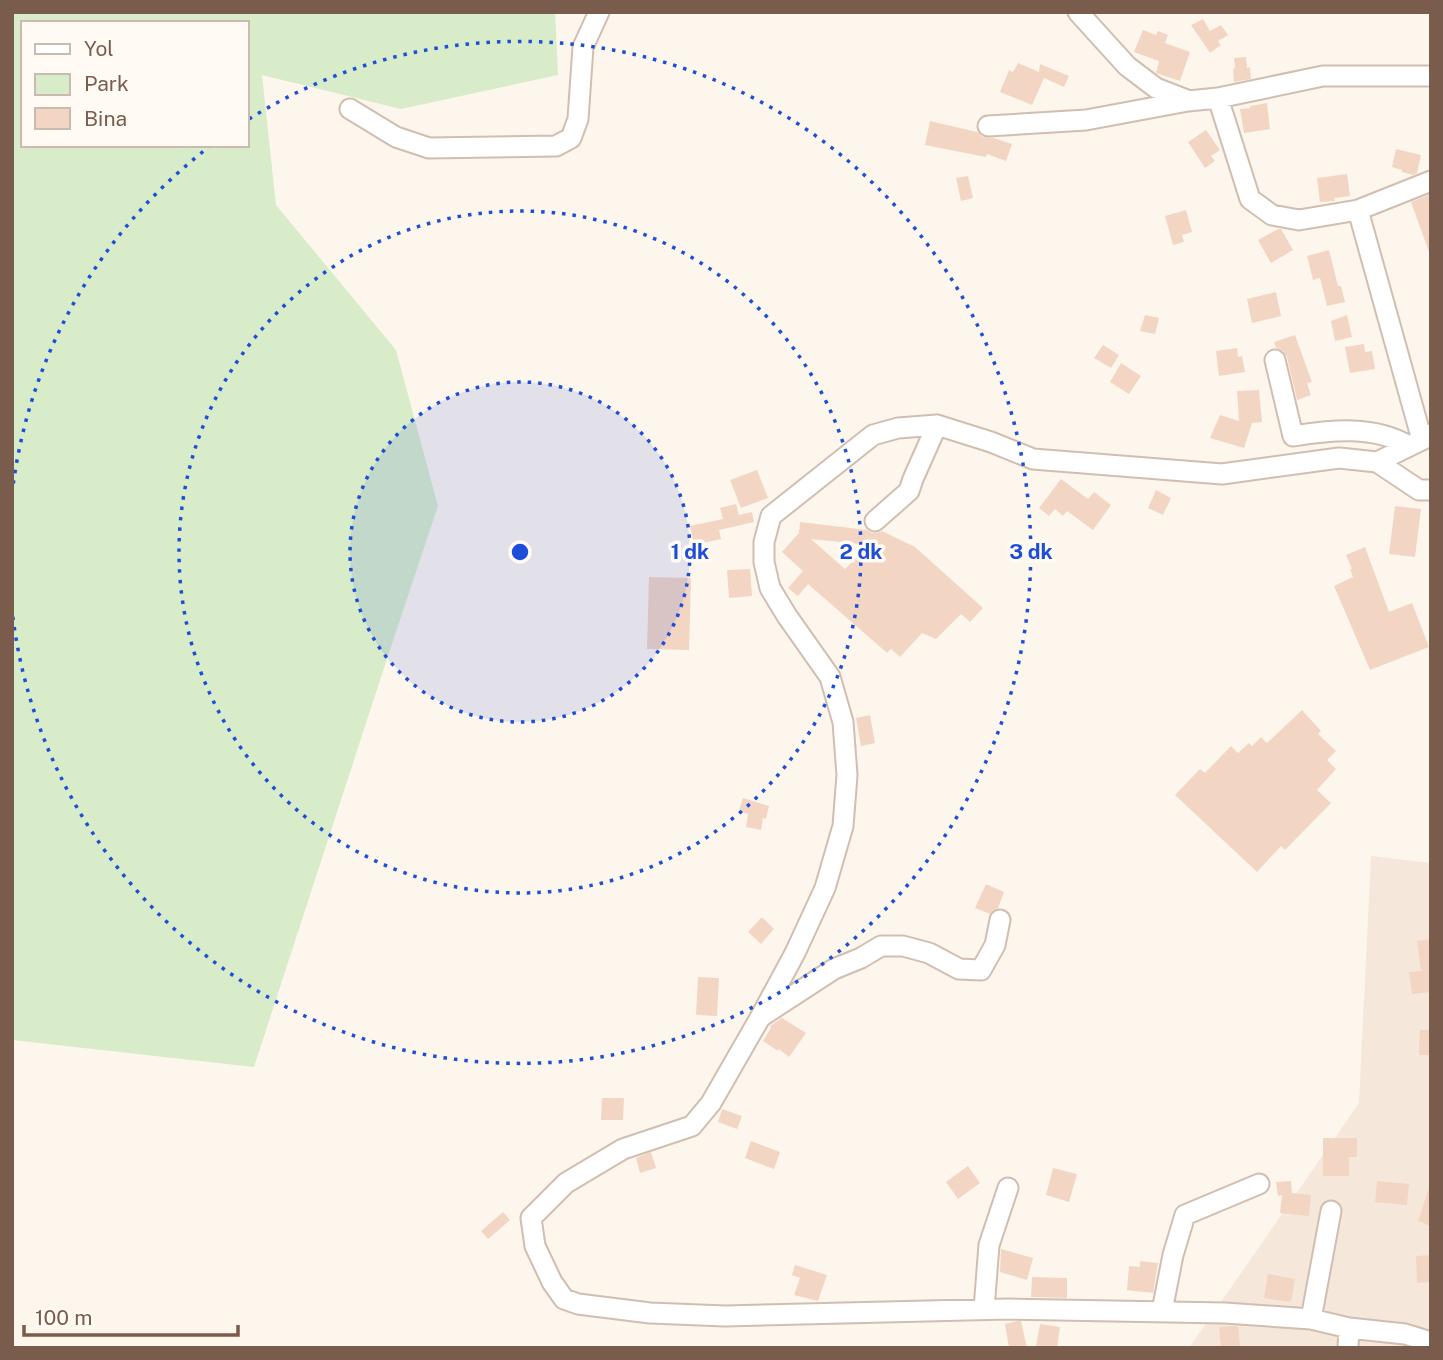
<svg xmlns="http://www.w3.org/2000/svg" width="1443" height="1360" font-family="'Public Sans',sans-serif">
	<rect width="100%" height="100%" fill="#fdf6ec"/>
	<!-- residential -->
	<path fill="#f5e8da" d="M1371 856 1431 863V1348H1189L1359 1103Z"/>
	<!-- green -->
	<path fill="#d8ecc9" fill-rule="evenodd" d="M12 12H555L558 75 401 109 262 75 276 205 396 350 438 506 382 674 254 1067 12 1040ZM23 23H247V145H23Z"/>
	<!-- building -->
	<path fill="#f3d5c3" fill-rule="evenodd" d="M1203 19 1210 31 1221 25 1228 35 1218 41 1221 45 1210 53 1191 25Z
		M1143 30 1156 35 1158 31 1168 35 1165 43 1190 52 1180 81 1156 73 1159 61 1134 52Z
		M1246 57 1247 68 1250 67 1251 79 1234 82 1233 69 1235 68 1234 58Z
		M1018 63 1039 72 1040 64 1069 76 1064 87 1044 78 1032 105 1000 92 1009 70 1013 72Z
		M1267 103 1270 129 1244 133 1240 109 1250 108V106Z
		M930 121 977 132 983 137 994 138 1012 144 1006 161 987 154 986 157 925 145Z
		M1206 130 1220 150 1211 156 1215 161 1205 168 1188 142Z
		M1396 149 1421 155 1417 173 1413 175 1402 172V170L1392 167Z
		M1347 174 1350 196 1334 198 1335 201 1320 202 1317 178Z
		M968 176 973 198 961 201 956 178Z
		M1431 194V251L1429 252 1411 202Z
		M1186 210 1192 232 1182 235 1184 242 1173 245 1165 216Z
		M1278 229H1281L1293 250 1271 263 1258 240Z
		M1329 250 1338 286H1341L1345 302 1327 306 1320 278 1313 280 1307 256Z
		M1276 292 1281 316 1252 323 1247 299Z
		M1145 315 1159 318 1155 334 1140 331Z
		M1347 315 1352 337 1335 341 1331 321Z
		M1295 335 1312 382 1307 383 1311 395 1297 400 1287 357 1283 351 1276 348 1274 342Z
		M1364 344 1365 352 1372 351 1375 369 1350 373 1345 347Z
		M1103 345 1119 355 1111 368 1094 358Z
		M1237 348 1238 357 1242 356 1245 372 1219 376 1216 351Z
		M1121 363 1141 376 1129 394 1110 382Z
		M1259 390 1262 422 1252 423 1244 448 1210 438 1220 415 1239 421 1237 391Z
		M757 470 768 498 741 508 730 480Z
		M1061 479 1088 499 1094 492 1111 505 1093 530 1067 511 1063 516 1055 509 1049 516 1039 508Z
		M1156 490 1171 498 1163 515 1148 508Z
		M736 504 739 515 752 512 754 522 719 530 721 539 694 545 690 526 723 519 720 508Z
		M1395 506 1421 509 1415 557 1389 554Z
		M800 522 867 530 872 533H877L882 531 915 547 983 608 970 622 961 614 936 639 922 633 900 657 891 649 887 653 808 584 798 596 788 588 803 571 782 552 799 533ZM811 539 869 545 845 569Z
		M1365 547 1389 612 1412 603 1429 647 1370 670 1334 586 1353 577 1350 569H1352L1346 555Z
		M750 569 752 596 729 598 727 570Z
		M649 577 691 578 689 650 647 649Z
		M1302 710 1321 731 1318 734 1336 751 1327 760 1336 769 1317 790 1331 803 1285 850 1281 846 1257 872 1175 795 1200 769 1205 773 1231 746 1238 753 1249 743 1252 746 1261 737 1267 743Z
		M870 715 875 743 861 746 856 718Z
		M743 798 769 806 766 819 763 818 761 830 746 827 748 814 739 811Z
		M986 884 1004 892 998 908 990 914 975 908Z
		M762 917 774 929 761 944 748 932Z
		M1431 939V992L1412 994 1409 972 1421 971 1417 941Z
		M698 977 719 978 717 1016 696 1015Z
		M782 1018 806 1033 789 1057 779 1049 778 1051 763 1041 771 1028 770 1026Z
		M1420 1030H1431V1055H1419Z
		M602 1098H624L623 1120H601Z
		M722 1109 742 1116 737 1129 718 1122Z
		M1323 1138H1357V1157H1349V1176H1323Z
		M751 1141 780 1152 774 1169 745 1158Z
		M651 1152 656 1168 640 1173 636 1158Z
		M968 1166 980 1183 958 1199 946 1182Z
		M1053 1168 1077 1174 1069 1202 1046 1195Z
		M1291 1181 1292 1193 1311 1195 1309 1216 1280 1213 1282 1195 1278 1196 1276 1182Z
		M1377 1181 1409 1184 1407 1205 1375 1202Z
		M1429 1188H1431V1226L1418 1221Z
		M503 1212 510 1220 488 1239 481 1231Z
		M1001 1249 1033 1258 1027 1280 1000 1272Z
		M1431 1255V1282L1417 1283 1416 1256Z
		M1140 1261 1158 1263 1153 1293 1127 1290 1129 1266 1140 1267Z
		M795 1265 827 1275 818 1301 794 1295 800 1278 792 1275Z
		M1268 1274 1295 1279 1291 1302 1264 1298Z
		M1032 1277 1067 1278V1298L1031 1297Z
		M1017 1321H1021L1027 1348H1009L1005 1324Z
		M1040 1324 1060 1327 1057 1348 1036 1346Z
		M1232 1326H1238L1240 1347 1221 1348 1219 1327Z"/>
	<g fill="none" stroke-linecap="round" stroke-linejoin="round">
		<!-- minor casing -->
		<g stroke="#d1beb0" stroke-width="23">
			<path id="minor" d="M1078 12 1127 66 1156 88 1187 100
				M1218 98 1250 199 1272 215 1299 220 1358 210 1431 181
				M350 109 396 137 429 148 556 146 571 138 578 119 583 47 599 12
				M988 126 1086 120 1188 101 1218 98 1323 76H1431
				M1358 210 1422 440
				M1275 360 1293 436C1332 430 1374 425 1409 446
				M1431 434 1422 440 1377 462 1339 458 1222 474 1033 459 991 442 937 425 898 428 873 435 771 516 764 542V562L770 588 787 616 830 677 843 722 847 775 843 826 825 888 795 953 761 1016 711 1103 692 1126 623 1149 566 1183 531 1218 535 1246 552 1282 564 1299 578 1304 650 1313 725 1316 1008 1309 1225 1313 1311 1319 1349 1328 1405 1334 1431 1342
				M1377 462 1419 490H1431
				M875 521 909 491 913 479 937 425
				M762 1016 834 969 861 958 881 946H903L929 953 959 969 981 970 995 945 1000 920
				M984 1309 989 1245 1008 1188
				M1162 1311 1173 1255 1185 1215 1259 1184
				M1311 1319 1331 1211
				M1348 1348 1349 1328"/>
		</g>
		<!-- minor -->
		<use href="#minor" stroke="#fff" stroke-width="19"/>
	</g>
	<!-- distance rings -->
	<circle cx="520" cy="552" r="170" fill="#1d4ed8" fill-opacity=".12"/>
	<g fill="none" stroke="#1d4ed8" stroke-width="3.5" stroke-dasharray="3.5 7">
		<circle cx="520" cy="552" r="170"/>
		<circle cx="520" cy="552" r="341"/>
		<path d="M12 494A511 511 0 0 1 209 147M249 119A511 511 0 1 1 12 610"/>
	</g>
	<circle cx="520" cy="552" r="10" fill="#1d4ed8" stroke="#fffaf3" stroke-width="3.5"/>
	<g font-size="21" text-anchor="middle" font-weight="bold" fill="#1d4ed8" stroke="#fffaf3" stroke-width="7" stroke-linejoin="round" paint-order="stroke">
		<text x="690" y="559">1 dk</text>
		<text x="861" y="559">2 dk</text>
		<text x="1031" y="559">3 dk</text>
	</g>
	<!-- border -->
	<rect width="1443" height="1360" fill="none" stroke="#7a5c4d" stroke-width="28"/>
	<!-- legend -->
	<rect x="21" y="21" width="228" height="126" fill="#fffaf3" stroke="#cabbb1" stroke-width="2"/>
	<rect x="35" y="44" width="35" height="10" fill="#ffffff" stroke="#cabbb1" stroke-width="2"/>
	<text x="84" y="56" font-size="21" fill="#7a5c4d">Yol</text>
	<rect x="35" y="74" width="35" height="21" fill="#d8ecc9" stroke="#cabbb1" stroke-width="2"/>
	<text x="84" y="91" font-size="21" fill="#7a5c4d">Park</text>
	<rect x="35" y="108" width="35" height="21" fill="#f3d5c3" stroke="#cabbb1" stroke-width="2"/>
	<text x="84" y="126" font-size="21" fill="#7a5c4d">Bina</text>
	<!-- scale -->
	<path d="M24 1325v10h214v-10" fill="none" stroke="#7a5c4d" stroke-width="3.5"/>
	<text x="35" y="1325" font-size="21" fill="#7a5c4d" stroke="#fffaf3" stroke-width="5" paint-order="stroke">100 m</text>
</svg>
